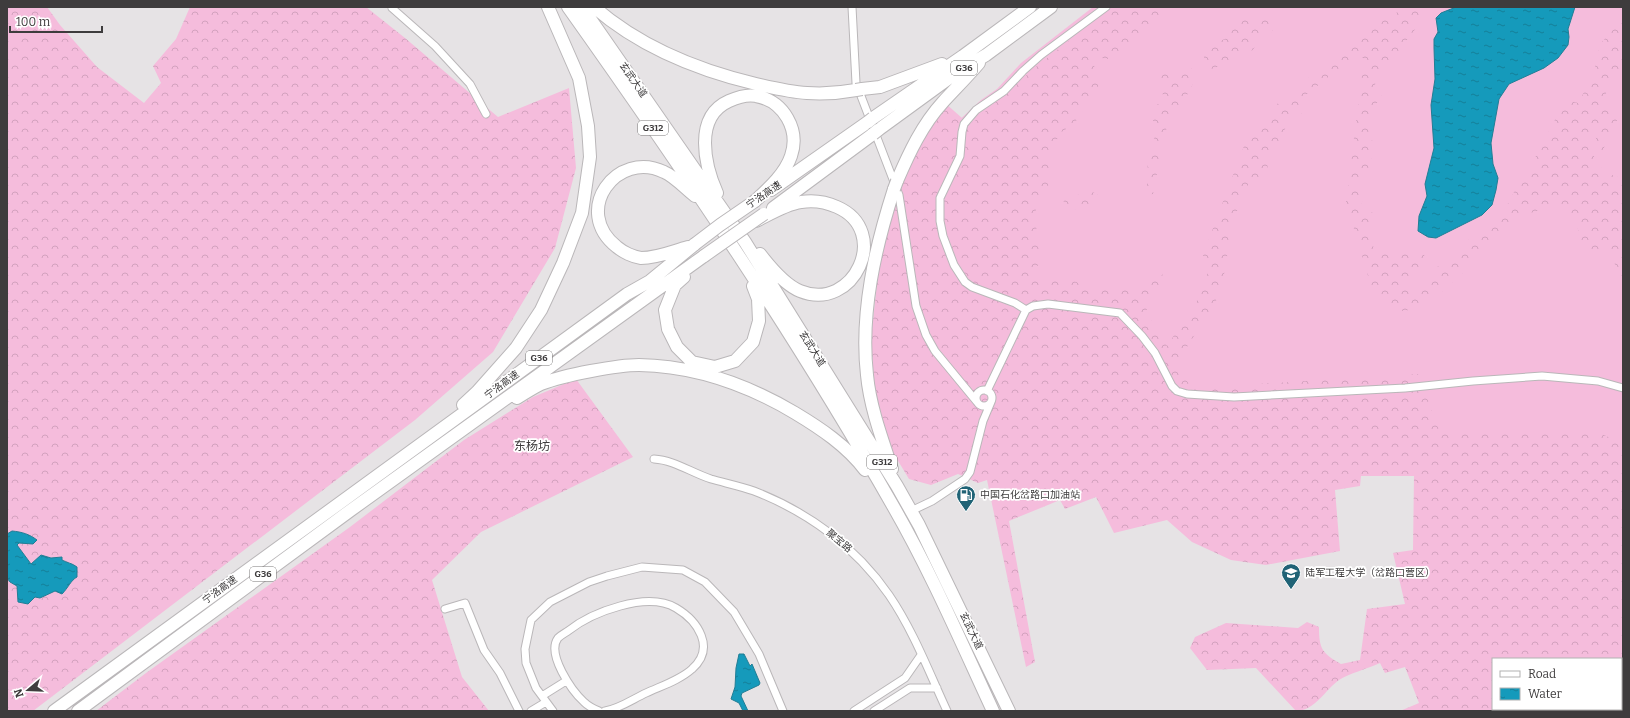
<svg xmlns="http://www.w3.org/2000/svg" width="1630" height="718" font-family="Bitter,'Noto Sans SC',serif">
	<defs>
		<pattern id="forest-crowns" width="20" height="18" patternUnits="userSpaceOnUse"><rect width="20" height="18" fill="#f5bcdc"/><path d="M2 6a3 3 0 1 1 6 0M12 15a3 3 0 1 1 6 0" fill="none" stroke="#d3a2be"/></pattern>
		<pattern id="water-ripples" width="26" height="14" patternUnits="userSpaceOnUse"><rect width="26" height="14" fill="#159abb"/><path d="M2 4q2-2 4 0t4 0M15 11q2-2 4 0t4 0" fill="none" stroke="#157f99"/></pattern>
	</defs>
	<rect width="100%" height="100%" fill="#e6e3e5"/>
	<!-- grass -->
	<path fill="#f5bcdc" d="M1093 7H1623V493L1191 423 1051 324 929 148 981 100 997 89 1021 63Z
		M1623 636V711H1582L1583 709H1621V659Z"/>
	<!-- forest -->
	<path fill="url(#forest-crowns)" d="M7 7H47L60 25 97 67 144 103 161 83 153 66 176 39 190 7H366L405 38 498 117 569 88 576 168 555 248 493 352 415 420 33 711H7Z
		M1112 7H1174L1169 13 1155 19 1143 37 1132 43 1120 56 1107 59 1097 57 1094 66 1099 73 1098 90 1088 102 1074 124 1060 133 1050 155 1051 177 1046 193 1037 204 1034 220 1039 238 1041 262 1031 273 1039 283 1051 275 1067 278 1095 290 1125 289 1134 292 1149 282 1156 273 1160 270C1170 281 1149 301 1146 312L1167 346 1200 296 1208 272 1203 255 1244 146 1254 131 1261 127 1270 113 1279 102 1296 92 1307 79 1315 73 1317 75 1330 63 1340 59 1348 49 1357 43 1360 35 1368 26 1390 17 1405 7H1410L1416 10 1423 16 1420 23 1376 80 1374 90 1380 93 1382 97 1375 105 1371 106 1368 139 1373 141 1375 143 1376 149C1368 156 1374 171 1360 174L1358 186C1365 189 1366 197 1361 203L1364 210H1369L1374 214 1373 222 1368 225 1372 244 1374 248 1394 254 1417 251 1424 253 1425 262 1419 272 1409 277 1408 281 1412 286 1419 287 1437 267 1452 258 1473 235 1493 223 1505 209 1521 179 1527 178 1533 170 1536 155 1554 122 1559 109 1568 100 1578 103 1593 76 1600 44 1612 31 1620 17 1616 7H1623V67L1611 80 1604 99 1620 114 1601 154 1595 135 1588 138C1594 160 1599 174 1623 178V288L1611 253 1583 248 1576 222 1560 203 1525 215 1500 231 1468 260 1465 271 1436 297 1419 309 1401 311 1374 296 1346 202 1364 58H1352L1306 95 1301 115C1283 121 1285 134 1277 148 1275 152 1271 155 1268 158L1267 178 1256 177 1250 180 1230 228 1226 267 1217 299 1177 363 1191 388 1418 374 1439 430 1593 429 1623 445V683L1621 685V659H1493V709H1603L1602 711H1400L1419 703 1405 667 1385 673 1380 663C1369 668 1348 674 1339 680 1325 690 1315 711 1296 711L1256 668 1207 670 1190 648 1195 637 1226 623 1298 628 1307 622 1319 627C1319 649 1322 653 1341 664L1360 660 1367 609 1405 604 1393 553 1413 550 1414 476H1361L1360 486 1335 490 1340 551 1266 565 1231 560 1192 542 1167 520 1114 533 1096 497 1065 509 1060 500 1009 521 1035 662 1026 667 987 480 978 483 958 474 931 485 909 479 889 446 875 395 871 339 881 247 903 176 945 103 970 125 1037 66Z
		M1254 18 1268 20 1275 27 1270 34 1264 36 1250 53 1212 69C1203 65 1203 56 1205 48L1229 37C1234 21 1238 20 1254 18Z
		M1188 65 1194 71C1195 89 1185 97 1175 111 1159 136 1160 167 1153 194L1146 195 1148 176 1147 154 1157 132 1152 117 1153 108 1164 99 1159 80 1163 72 1179 77Z
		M1090 191 1097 194 1099 200C1088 210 1078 211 1063 207V203L1065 199Z
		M576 379 633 457 481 532 432 580 462 677 489 711H96L146 673 350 527 464 440 533 397Z"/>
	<!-- water -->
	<path fill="url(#water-ripples)" stroke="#217e95" d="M1456 7H1575L1568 29 1569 37 1568 45 1558 58 1544 68 1509 84 1499 99 1491 143 1493 164 1498 178 1496 190 1492 205 1482 215 1436 238 1428 237 1418 231 1419 216 1427 196 1425 184 1434 148 1431 105 1435 79 1434 48V39L1438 32 1436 18 1441 13Z
		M12 531C22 532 29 534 37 540L33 544 19 543 17 545 31 564 41 555 51 558 62 557V560C67 563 72 563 77 567V577C71 580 68 588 62 594L55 591 40 598 35 597 28 604 18 602 17 586 10 582 7 578V534Z
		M739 654H744L750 666 752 664 760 683 759 685 742 693 741 696 748 711H743L739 703 731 699 735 687 736 668Z"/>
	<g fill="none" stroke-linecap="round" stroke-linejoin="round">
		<!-- street casing -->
		<g stroke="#bab7b9" stroke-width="9">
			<path id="street" d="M393 7 392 8 435 46 470 84 486 114
				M852 7 856 83 899 195 916 306 926 335 935 351 977 402
				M1026 310 1015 303 972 287 965 282 954 265 943 236 940 221V198L960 156 962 132 964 124 976 110 1004 91 1023 71 1041 55 1106 7
				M976 398a8 8 0 1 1 16 0a8 8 0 1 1-16 0Z
				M987 391 1026 310 1033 306 1048 304 1120 313 1142 336 1155 353 1172 386 1177 391 1187 394 1234 397 1405 388 1473 381 1542 376 1598 381 1623 388
				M654 459C674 460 692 473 711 479 725 483 740 486 754 491 808 512 856 547 889 595 913 630 929 672 947 711
				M911 511 932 501 965 479 970 472 983 421 991 402
				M445 609 465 603 484 650 500 673 519 711
				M542 696 566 681
				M531 711 546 702
				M553 711 536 688 526 663 525 649 531 620 550 602 589 582 607 576 642 567 683 570 705 582 734 612 759 654 783 711
				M599 711C594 709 588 706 584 702 572 691 546 654 558 638 561 635 565 633 568 631 592 612 647 591 676 608 698 621 716 648 692 669 680 680 661 686 646 693 633 699 619 709 605 711
				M854 711 905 678 921 655
				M874 711 910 688H937"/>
		</g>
		<!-- highway casing -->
		<g stroke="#bab7b9" stroke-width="14">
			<path id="highway" d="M568 7C683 169 795 334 893 506 931 572 961 642 993 711
				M582 7 745 242 897 486 919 525 1009 711
				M594 7C640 47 697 70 756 84 773 88 790 92 807 93 823 94 840 93 856 90
				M862 89 880 87 942 64
				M873 118 963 56 1030 7
				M878 130 959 71 986 55 1051 7
				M897 181C909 153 922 125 943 102 955 89 967 77 979 63
				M771 190 868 122
				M717 193C705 166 693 117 729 101 738 97 747 94 756 96 784 101 800 130 791 156 785 174 768 189 755 201
				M773 208 873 134
				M756 221C770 214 786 204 801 202 813 200 826 202 837 207 892 231 854 313 800 291 785 285 770 267 760 254
				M688 247C673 251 658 258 641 258 633 257 623 252 617 247 571 211 617 149 664 172 674 176 686 189 695 196
				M684 277 675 285 665 310 668 329 677 347 692 362 715 367 735 361 753 342 759 321 758 299 753 286
				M517 398C525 393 533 388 541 384 556 378 575 374 591 371 607 368 623 365 639 365 694 366 748 385 795 413 820 428 847 446 865 470
				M463 405 477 392 516 348 541 310 563 263 582 213 590 157 588 126 579 78 548 7
				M892 469C882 439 870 407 867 375 860 313 875 248 894 189
				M54 711 627 294 650 281 695 244
				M78 711 351 510 704 256"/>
		</g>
		<!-- street -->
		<use href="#street" stroke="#fff" stroke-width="7"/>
		<!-- highway -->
		<use href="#highway" stroke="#fff" stroke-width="12"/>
		<!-- highway-bridge casing -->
		<g stroke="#bab7b9" stroke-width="14" stroke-linecap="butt">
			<path id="highway-bridge" d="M856 90 862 89
				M868 122 873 118
				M873 134 878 130
				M894 189 897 181
				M695 244 720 225 755 201
				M704 256 764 214"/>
		</g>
		<!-- highway-bridge -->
		<use href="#highway-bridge" stroke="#fff" stroke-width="12"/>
	</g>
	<!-- icons -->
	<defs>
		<g id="fuel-pin" transform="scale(1)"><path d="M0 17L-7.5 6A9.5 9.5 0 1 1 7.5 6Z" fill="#206376" stroke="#fff"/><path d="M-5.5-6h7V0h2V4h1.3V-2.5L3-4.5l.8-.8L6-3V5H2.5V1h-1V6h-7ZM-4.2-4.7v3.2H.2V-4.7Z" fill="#fff"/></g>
		<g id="university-pin" transform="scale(1)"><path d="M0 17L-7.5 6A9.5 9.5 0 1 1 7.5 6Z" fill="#206376" stroke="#fff"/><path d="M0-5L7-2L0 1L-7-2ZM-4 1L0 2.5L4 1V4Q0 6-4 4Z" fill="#fff"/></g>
	</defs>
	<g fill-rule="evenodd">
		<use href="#fuel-pin" x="966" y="495"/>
		<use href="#university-pin" x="1291" y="573"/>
	</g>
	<g text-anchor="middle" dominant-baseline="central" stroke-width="3.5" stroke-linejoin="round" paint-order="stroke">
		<!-- shield labels -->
		<g fill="#fff" stroke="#787677" stroke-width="1">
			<rect x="951" y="61" width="26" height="14" rx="3"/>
			<rect x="638" y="121" width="30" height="14" rx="3"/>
			<rect x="526" y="351" width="26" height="14" rx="3"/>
			<rect x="867" y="455" width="30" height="14" rx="3"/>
			<rect x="250" y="567" width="26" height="14" rx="3"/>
		</g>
		<g font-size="9" font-weight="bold" fill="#3e3c3d">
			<text x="964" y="68">G36</text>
			<text x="653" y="128">G312</text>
			<text x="539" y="358">G36</text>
			<text x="882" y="462">G312</text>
			<text x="263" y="574">G36</text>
		</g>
		<!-- street labels -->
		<g font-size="10" fill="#3e3c3d" stroke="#fff">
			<text transform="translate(633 80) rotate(55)">玄武大道</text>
			<text transform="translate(764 195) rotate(-34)">宁洛高速</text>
			<text transform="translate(812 349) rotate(58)">玄武大道</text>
			<text transform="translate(502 385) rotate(-36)">宁洛高速</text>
			<text transform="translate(839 541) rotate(40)">聚宝路</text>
			<text transform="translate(220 590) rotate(-36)">宁洛高速</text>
			<text transform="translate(971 631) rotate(64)">玄武大道</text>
		</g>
		<!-- poi labels -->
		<g font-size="10" fill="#3e3c3d" stroke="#fff" text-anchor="start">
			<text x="980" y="495">中国石化岔路口加油站</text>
			<text x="1305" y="573">陆军工程大学（岔路口营区）</text>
		</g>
		<!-- quarter labels -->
		<g font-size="12" fill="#3e3c3d" stroke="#fff">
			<text x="532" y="446">东杨坊</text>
		</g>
	</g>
	<!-- border -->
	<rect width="1630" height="718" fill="none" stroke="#3e3c3d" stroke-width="16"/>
	<!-- legend -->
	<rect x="1492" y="658" width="130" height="52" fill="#ffffff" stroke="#b2b1b1"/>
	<rect x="1500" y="671" width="20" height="6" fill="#ffffff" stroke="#b2b1b1"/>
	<text x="1528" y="678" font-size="12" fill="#3e3c3d">Road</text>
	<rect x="1500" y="688" width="20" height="12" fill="url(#water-ripples)" stroke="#b2b1b1"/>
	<text x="1528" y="698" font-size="12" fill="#3e3c3d">Water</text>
	<!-- north arrow -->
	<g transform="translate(28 690) rotate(251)" stroke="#ffffff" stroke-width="3" paint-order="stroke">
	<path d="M0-3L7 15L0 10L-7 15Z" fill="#3e3c3d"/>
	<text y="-6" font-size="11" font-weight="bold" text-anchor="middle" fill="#3e3c3d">N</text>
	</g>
	<!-- scale -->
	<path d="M10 26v6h92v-6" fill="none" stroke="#3e3c3d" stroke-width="2"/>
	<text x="16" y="26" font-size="12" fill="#3e3c3d" stroke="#ffffff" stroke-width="3" paint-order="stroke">100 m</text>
</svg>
